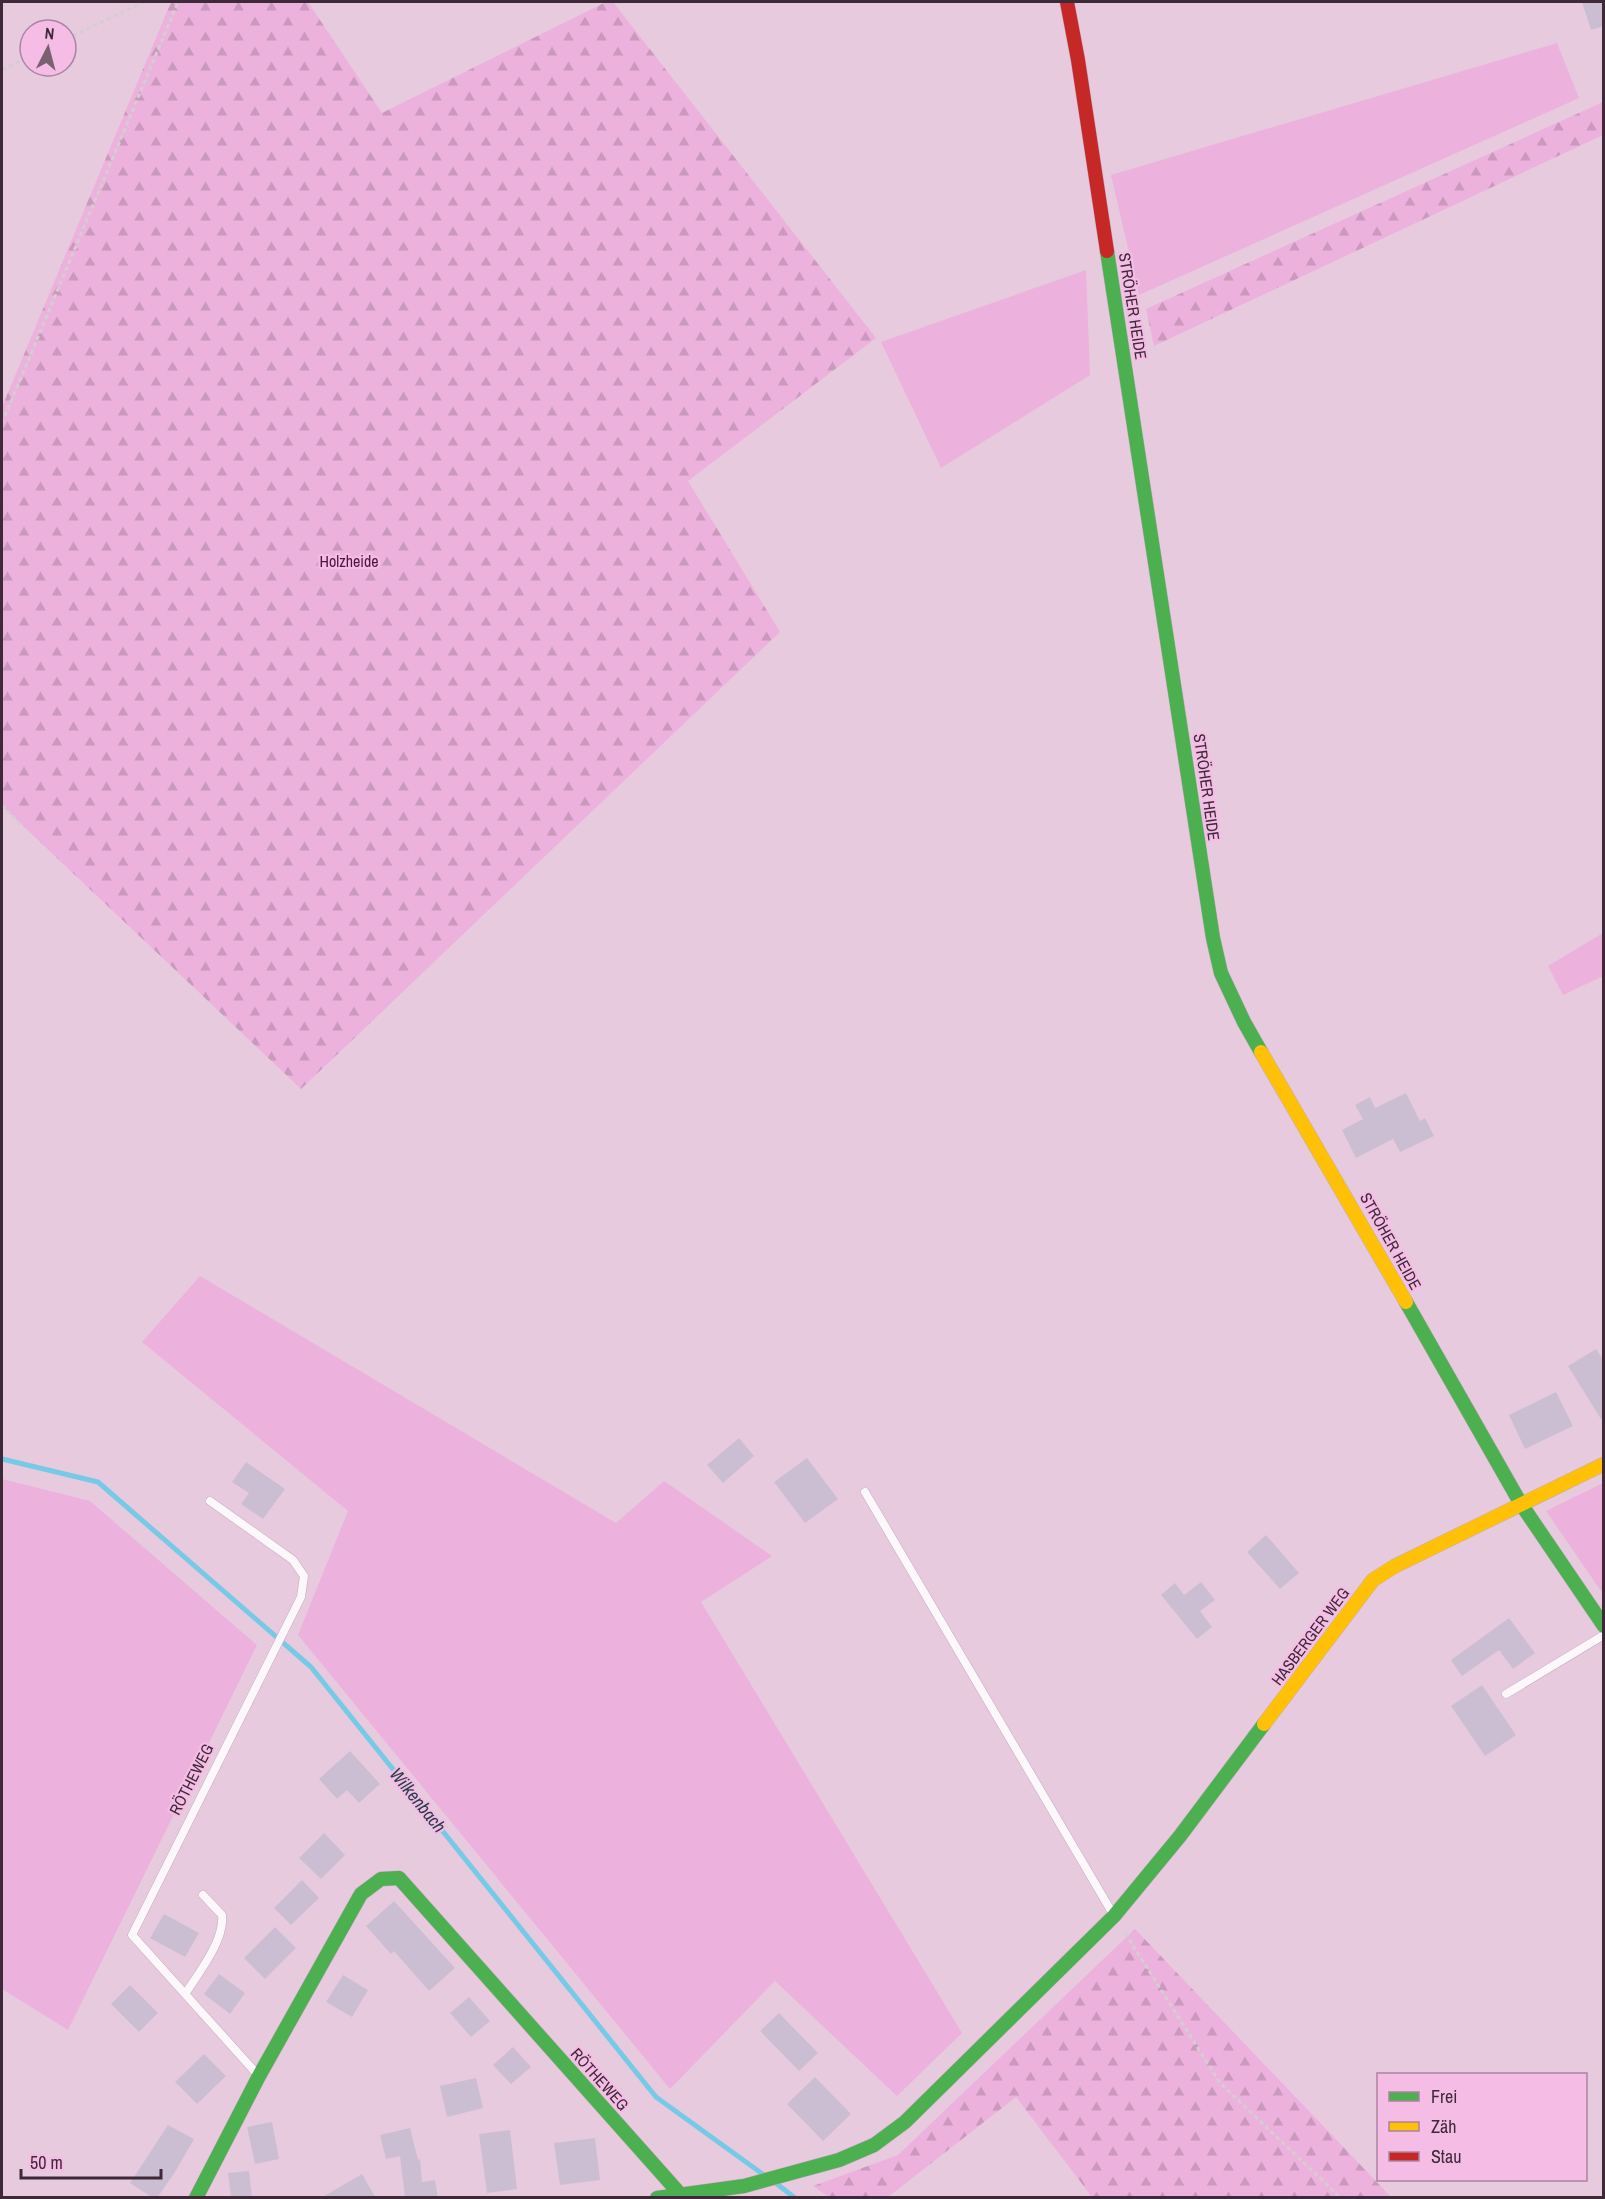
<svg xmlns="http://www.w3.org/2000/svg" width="1605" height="2199" font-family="'Archivo Narrow',sans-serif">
	<defs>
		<pattern id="forest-firs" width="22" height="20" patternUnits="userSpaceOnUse" patternTransform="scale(1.5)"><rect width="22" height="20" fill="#ecb1dc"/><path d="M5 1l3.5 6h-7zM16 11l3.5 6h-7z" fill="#cb98be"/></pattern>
	</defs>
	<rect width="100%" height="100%" fill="#e8cadf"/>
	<!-- green -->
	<path fill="#ecb1dc" d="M1557 43 1579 98 1139 295 1111 175Z
		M1086 270 1090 375 941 468 881 342Z
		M1603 933V976L1563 995 1548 966Z
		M200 1276 616 1523 664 1481 772 1556 701 1602 962 2033 897 2096 775 1981 670 2089 298 1635 348 1511 142 1342Z
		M2 1479 90 1501 257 1645 68 2030 2 1989Z
		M1603 1483V1594L1546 1511Z"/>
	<!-- forest -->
	<path fill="url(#forest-firs)" d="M171 2H308L382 113 606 2H613L876 338 688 481 780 632 301 1089 2 806V407Z
		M1603 102V135L1154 346 1146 309Z
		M1135 1929 1391 2197H1092L1016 2097 888 2197H829L813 2186 898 2155Z"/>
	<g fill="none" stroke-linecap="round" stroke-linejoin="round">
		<!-- stream -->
		<path stroke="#77cae6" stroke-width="5" d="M2 1459 98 1482 311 1667 656 2097 764 2175
			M777 2184 795 2198"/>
	</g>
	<!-- building -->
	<path fill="#cbbed3" d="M1582 2H1604V26L1591 30Z
		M1406 1093 1420 1121 1425 1118 1434 1136 1400 1152 1393 1139 1356 1158 1342 1130 1363 1119 1355 1105 1370 1097 1375 1108Z
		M1596 1349 1604 1361V1424L1568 1366Z
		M1556 1392 1573 1426 1525 1449 1509 1415Z
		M739 1438 754 1456 723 1483 707 1465Z
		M807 1458 838 1499 805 1523 774 1482Z
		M246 1462 285 1489 263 1519 241 1504 249 1493 232 1482Z
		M1266 1535 1299 1573 1280 1589 1247 1552Z
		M1201 1582 1215 1600 1200 1611 1212 1627 1197 1639 1161 1595 1175 1583 1184 1595Z
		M1509 1618 1535 1653 1513 1669 1499 1650 1462 1676 1451 1660Z
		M1482 1685 1516 1735 1485 1756 1451 1706Z
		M350 1751 380 1784 359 1803 347 1790 337 1799 319 1779Z
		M324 1833 345 1855 321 1879 299 1858Z
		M302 1880 319 1898 291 1925 274 1908Z
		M394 1901 455 1968 429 1991 394 1951 391 1954 366 1926Z
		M164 1914 199 1933 185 1957 150 1938Z
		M275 1927 296 1948 265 1979 244 1958Z
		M219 1974 245 1993 230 2014 204 1994Z
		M343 1975 368 1990 352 2017 326 2002Z
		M130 1985 158 2013 139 2032 111 2004Z
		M469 1997 490 2021 471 2037 450 2013Z
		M779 2013 818 2053 799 2071 760 2031Z
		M513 2047 531 2067 511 2084 493 2065Z
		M204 2054 226 2076 197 2104 175 2082Z
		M815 2077 851 2114 823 2141 787 2104Z
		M476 2078 483 2108 447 2117 440 2086Z
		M272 2122 279 2159 255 2164 247 2127Z
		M168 2125 194 2139 175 2172 157 2198H153L130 2183Z
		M410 2128 418 2160 420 2159 422 2182 435 2180 438 2198H405L400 2156 386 2159 380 2135Z
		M510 2130 517 2189 487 2193 479 2134Z
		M595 2138 600 2180 560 2185 554 2143Z
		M249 2171 252 2198H231L228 2173Z
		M362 2174 376 2198H321Z"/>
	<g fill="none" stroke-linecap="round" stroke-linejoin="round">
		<!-- lane casing -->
		<g stroke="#c3abbc" stroke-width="9">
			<path id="lane" d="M865 1492 1113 1914
				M210 1501 293 1560 304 1576 301 1597 132 1935 258 2075
				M1506 1694 1604 1635
				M185 1994C198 1974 225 1940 222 1915L203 1895"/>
		</g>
		<!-- fast casing -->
		<g stroke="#c3abbc" stroke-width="15">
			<path id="fast" d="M1107 251 1213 938 1221 973 1244 1022 1261 1052
				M1406 1302 1521 1504 1604 1626
				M196 2198 259 2076 361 1894 381 1879 399 1878 680 2194
				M657 2198 744 2186 839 2160 874 2145 905 2122 1114 1916 1180 1836 1264 1724"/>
		</g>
		<!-- slow casing -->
		<g stroke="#c3abbc" stroke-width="15">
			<path id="slow" d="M1261 1052 1406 1302
				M1264 1724 1373 1580 1395 1566 1604 1464"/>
		</g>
		<!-- jam casing -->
		<g stroke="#c3abbc" stroke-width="15">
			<path id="jam" d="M1067 2 1078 60 1107 251"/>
		</g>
		<!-- path -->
		<path stroke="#d6cdd3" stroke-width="3" stroke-dasharray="4.5 3" stroke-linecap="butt" d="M66 39 144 2
			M2 70 30 56
			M2 423 178 2
			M2 805 22 826
			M1125 1933 1220 2083 1341 2198"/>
		<!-- lane -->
		<use href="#lane" stroke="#fcf7fa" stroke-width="8"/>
		<!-- fast -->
		<use href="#fast" stroke="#4caf50" stroke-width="14"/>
		<!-- slow -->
		<use href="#slow" stroke="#ffc107" stroke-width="14"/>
		<!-- jam -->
		<use href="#jam" stroke="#c62828" stroke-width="14"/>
	</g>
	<g text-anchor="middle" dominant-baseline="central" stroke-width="4.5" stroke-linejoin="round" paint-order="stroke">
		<!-- street labels -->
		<g font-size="16" fill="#3e2938" stroke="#f5bde5">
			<text transform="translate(1133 306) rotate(81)">STRÖHER HEIDE</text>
			<text transform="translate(1207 787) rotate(82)">STRÖHER HEIDE</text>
			<text transform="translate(1391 1241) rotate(61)">STRÖHER HEIDE</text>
			<text transform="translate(1310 1636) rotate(-53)">HASBERGER WEG</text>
			<text transform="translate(191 1779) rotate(-63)">RÖTHEWEG</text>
			<text transform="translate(600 2079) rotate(48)">RÖTHEWEG</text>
		</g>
		<!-- park labels -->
		<g font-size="16" fill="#4f1444" stroke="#f5bde5">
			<text x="349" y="561">Holzheide</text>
		</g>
		<!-- water labels -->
		<g font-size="18" font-style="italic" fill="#264249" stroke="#f5bde5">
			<text transform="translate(418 1800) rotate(51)">Wilkenbach</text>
		</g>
	</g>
	<!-- border -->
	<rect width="1605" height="2199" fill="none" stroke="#3e2938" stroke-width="6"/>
	<!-- legend -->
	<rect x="1377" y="2073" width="210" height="108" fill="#f5bde5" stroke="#ac82a0" stroke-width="1.5"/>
	<rect x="1389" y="2092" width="30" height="9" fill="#4caf50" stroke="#ac82a0" stroke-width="1.5"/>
	<text x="1431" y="2103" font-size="18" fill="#3e2938">Frei</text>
	<rect x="1389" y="2122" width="30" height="9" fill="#ffc107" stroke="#ac82a0" stroke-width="1.5"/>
	<text x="1431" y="2133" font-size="18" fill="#3e2938">Zäh</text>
	<rect x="1389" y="2152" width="30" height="9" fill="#c62828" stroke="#ac82a0" stroke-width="1.5"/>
	<text x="1431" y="2163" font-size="18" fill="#3e2938">Stau</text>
	<!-- north arrow -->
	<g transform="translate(48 48) rotate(6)"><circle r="28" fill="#f5bde5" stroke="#ac82a0" stroke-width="1.5"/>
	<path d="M0-4.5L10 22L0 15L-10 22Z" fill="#7a6172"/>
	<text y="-9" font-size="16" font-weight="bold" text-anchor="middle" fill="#3e2938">N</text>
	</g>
	<!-- scale -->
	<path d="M21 2169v9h140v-9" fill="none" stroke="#3e2938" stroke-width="3"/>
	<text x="30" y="2169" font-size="18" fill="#3e2938" stroke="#f5bde5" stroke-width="4.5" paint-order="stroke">50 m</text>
</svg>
